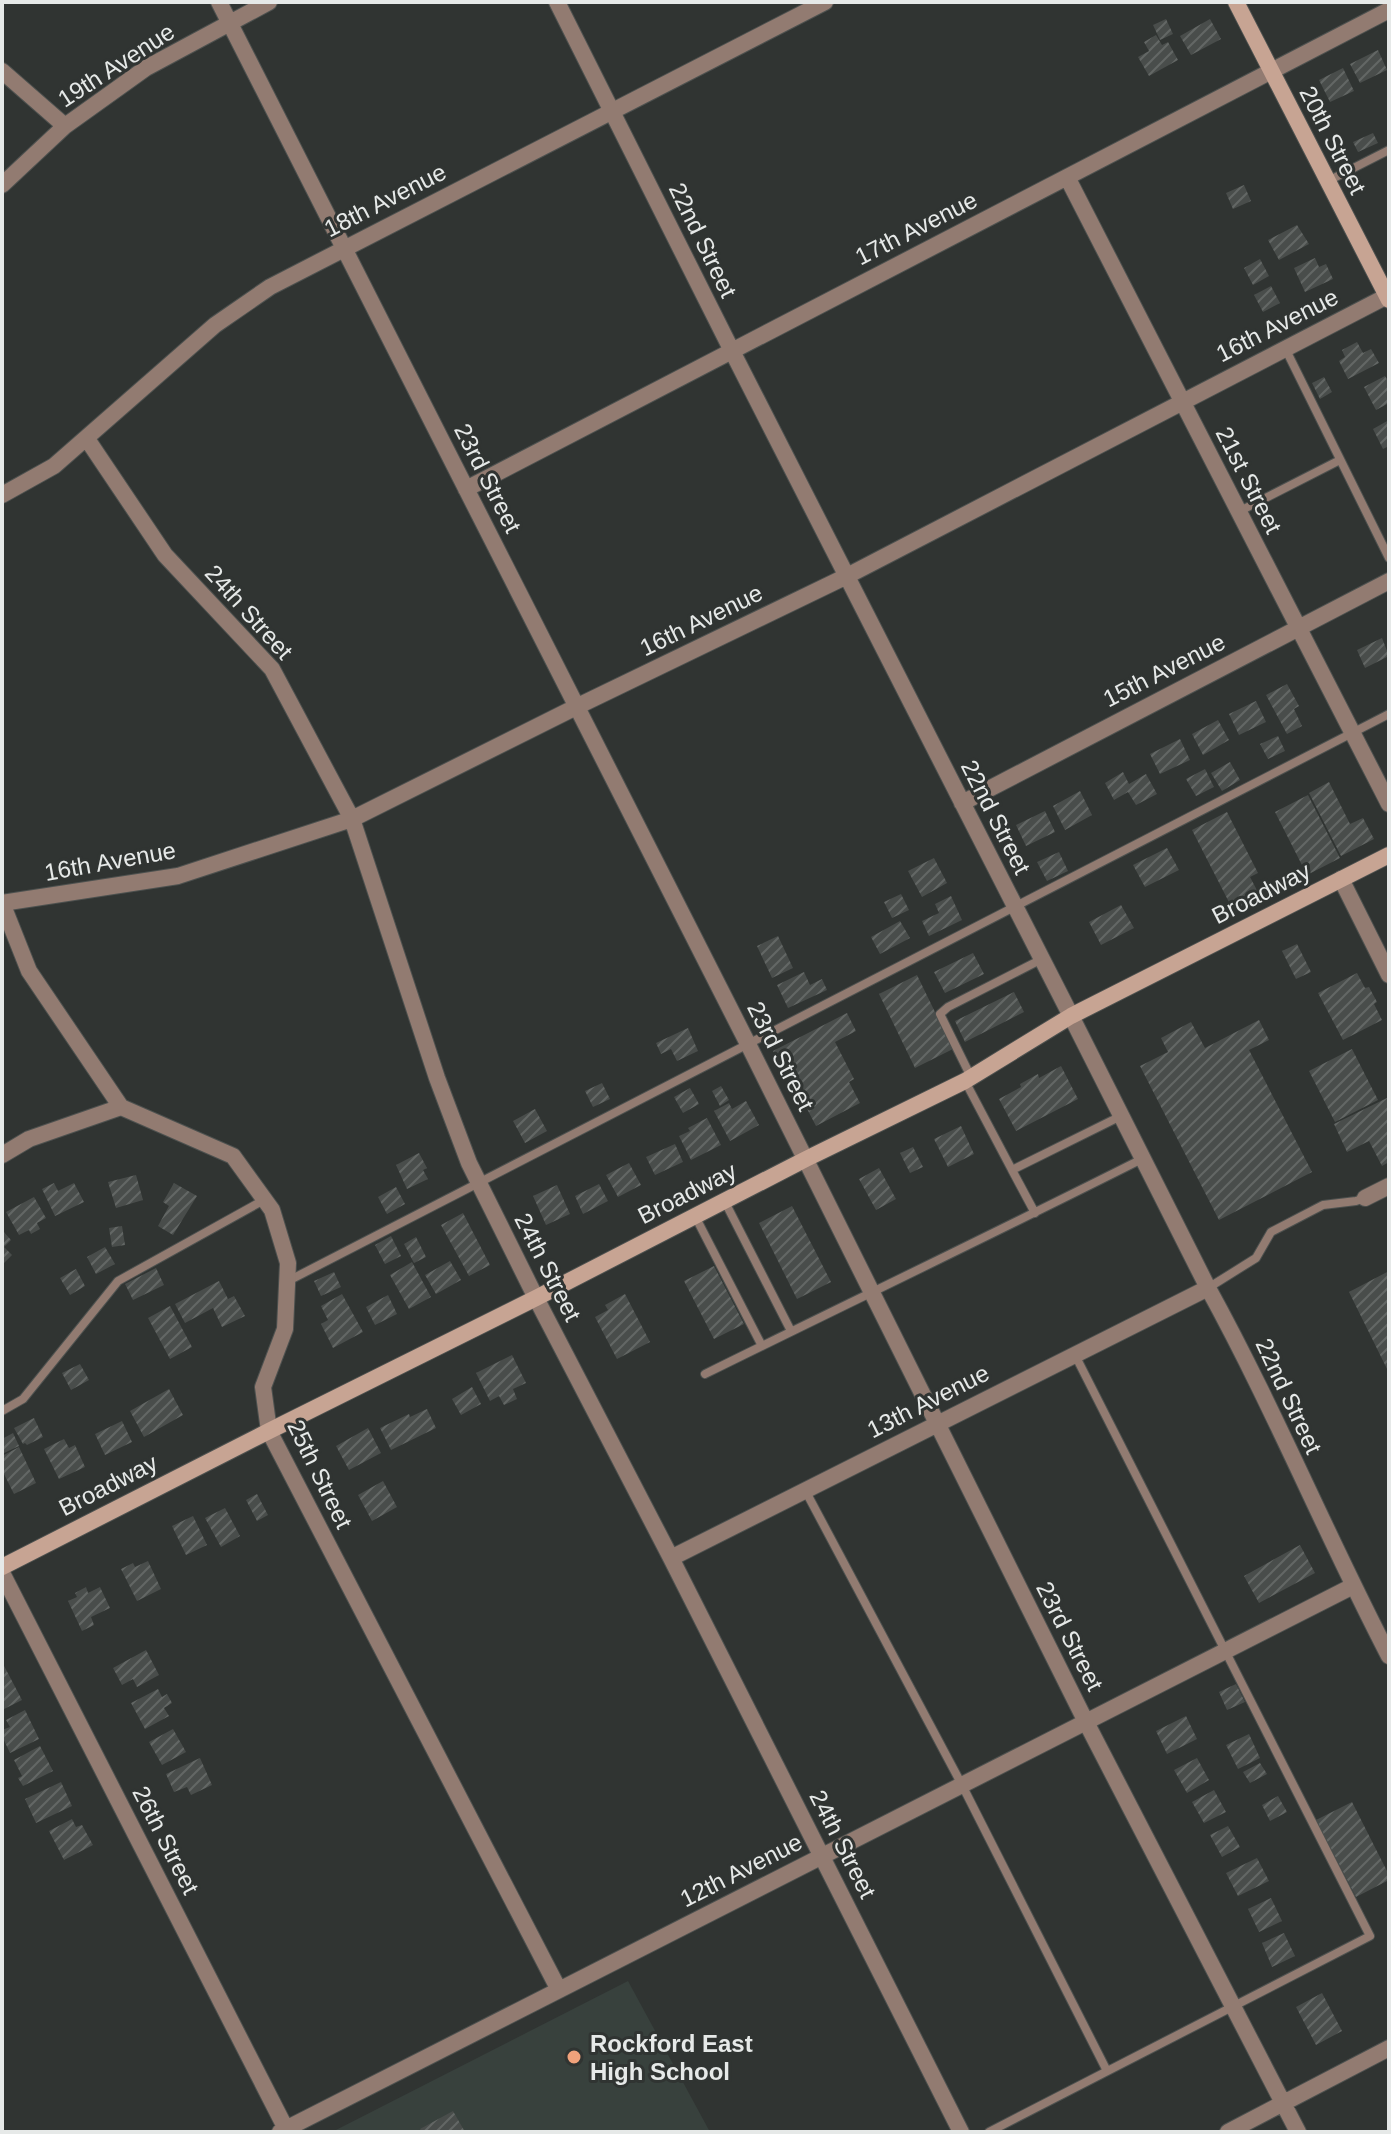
<svg xmlns="http://www.w3.org/2000/svg" width="1391" height="2134" font-family="Helvetica,sans-serif">
	<defs>
		<pattern id="building-hatch" width="6" height="6" patternUnits="userSpaceOnUse" patternTransform="scale(2)"><rect width="6" height="6" fill="#494d4b"/><path d="M-1 1l2-2M0 6l6-6M5 7l2-2" fill="none" stroke="#636765"/></pattern>
	</defs>
	<rect width="100%" height="100%" fill="#303432"/>
	<!-- built -->
	<path fill="#38413d" d="M628 1981 710 2132H332Z"/>
	<!-- building -->
	<path fill="url(#building-hatch)" d="M1166 19 1173 34 1160 40 1153 25Z
		M1210 19 1221 39 1191 55 1180 36Z
		M1156 35 1162 45 1168 42 1178 60 1149 76 1138 57 1149 51 1144 42Z
		M1378 50 1387 70 1360 83 1350 64Z
		M1343 68 1354 91 1330 102 1319 80Z
		M1373 133 1378 143 1358 152 1353 142Z
		M1244 185 1251 201 1233 209 1226 193Z
		M1297 225 1309 244 1279 260 1268 240Z
		M1315 258 1319 267 1326 264 1333 279 1305 292 1294 268Z
		M1260 259 1269 276 1253 285 1244 268Z
		M1271 286 1280 303 1263 312 1254 295Z
		M1357 342 1363 353 1371 349 1379 363 1348 379 1339 361 1345 357 1342 350Z
		M1385 376 1389 383V403L1376 410 1364 387Z
		M1324 377 1332 392 1320 399 1312 383Z
		M1389 420V446L1383 449 1373 429Z
		M1382 638 1389 656 1365 668 1357 650Z
		M1287 684 1299 706 1294 709 1302 726 1287 734 1266 695Z
		M1256 701 1266 722 1239 735 1229 714Z
		M1218 720 1229 740 1203 755 1192 734Z
		M1278 736 1285 751 1268 759 1260 744Z
		M1180 739 1190 760 1160 774 1150 754Z
		M1230 762 1240 780 1222 791 1211 773Z
		M1205 769 1214 787 1196 796 1186 779Z
		M1123 772 1129 784 1146 774 1157 794 1136 805 1128 792 1114 800 1105 783Z
		M1329 782 1350 824 1363 818 1374 839 1341 856 1309 793Z
		M1080 791 1092 815 1065 830 1053 806Z
		M1308 795 1340 858 1307 875 1275 812Z
		M1045 811 1055 832 1026 846 1016 825Z
		M1227 812 1258 873 1250 877 1260 896 1233 910 1192 830Z
		M1167 848 1179 870 1145 887 1133 865Z
		M1059 852 1068 871 1047 881 1037 862Z
		M934 858 947 883 922 897 908 871Z
		M901 894 909 910 892 918 884 902Z
		M951 896 962 920 929 936 922 921 939 913 935 904Z
		M1121 905 1134 928 1101 945 1089 922Z
		M900 921 910 938 880 954 871 937Z
		M778 936 793 968 772 978 757 946Z
		M1297 944 1311 972 1296 979 1282 951Z
		M973 953 984 974 945 993 934 972Z
		M804 972 810 985 822 979 827 990 788 1008 777 985Z
		M1357 973 1365 988 1369 987 1377 1002 1374 1004 1382 1020 1343 1040 1318 993Z
		M917 975 953 1049 915 1068 879 994Z
		M1014 992 1024 1012 965 1042 955 1021Z
		M847 1013 856 1031 835 1042 854 1079 849 1082 860 1103 816 1126 795 1086 791 1087 773 1051Z
		M1259 1020 1269 1040 1249 1050 1312 1172 1219 1220 1140 1066 1168 1052 1161 1038 1191 1022 1205 1048Z
		M688 1028 698 1051 677 1061 671 1049 661 1054 656 1043Z
		M1352 1049 1378 1100 1335 1122 1309 1071Z
		M1061 1066 1078 1099 1016 1131 999 1099 1021 1087 1020 1084 1038 1074 1039 1078Z
		M602 1083 610 1099 593 1107 585 1091Z
		M721 1086 729 1100 720 1106 712 1091Z
		M690 1088 699 1104 683 1113 674 1097Z
		M1389 1097V1162L1382 1166 1369 1141 1347 1152 1334 1124Z
		M746 1101 759 1125 730 1141 714 1111 729 1103 732 1109Z
		M535 1109 547 1131 525 1143 513 1121Z
		M707 1118 721 1145 691 1160 679 1136 690 1131 688 1128Z
		M961 1126 974 1154 948 1167 934 1139Z
		M675 1144 683 1162 655 1175 646 1157Z
		M913 1147 923 1167 910 1173 900 1153Z
		M419 1153 427 1168 423 1170 428 1179 407 1189 396 1165Z
		M629 1163 641 1185 618 1197 606 1175Z
		M879 1168 896 1199 876 1210 859 1179Z
		M136 1175 143 1200 116 1208 108 1182Z
		M54 1183 58 1191 74 1183 84 1202 55 1216 42 1189Z
		M174 1183 197 1196 173 1235 158 1226 169 1206 163 1202Z
		M599 1184 608 1201 583 1214 575 1196Z
		M557 1185 570 1214 546 1225 533 1196Z
		M396 1187 405 1204 387 1214 378 1197Z
		M34 1197 46 1218 37 1223 40 1229 31 1234 29 1230 19 1235 6 1212Z
		M792 1206 831 1282 797 1299 759 1223Z
		M463 1213 490 1265 469 1276 441 1225Z
		M122 1226 125 1245 112 1247 109 1228Z
		M2 1230 11 1240 4 1247 12 1255 2 1265Z
		M391 1236 401 1256 385 1264 375 1245Z
		M416 1237 426 1257 414 1263 404 1244Z
		M105 1247 115 1264 96 1274 87 1257Z
		M450 1261 461 1280 436 1294 425 1275Z
		M412 1262 431 1297 409 1309 390 1275Z
		M714 1266 744 1324 714 1339 684 1281Z
		M156 1268 164 1285 133 1300 125 1284Z
		M76 1269 85 1286 70 1295 60 1278Z
		M1389 1271V1373L1349 1292Z
		M334 1272 341 1287 321 1296 314 1281Z
		M219 1281 228 1299 234 1296 245 1316 222 1327 213 1308 185 1323 175 1304Z
		M342 1294 363 1332 333 1348 321 1324 328 1320 321 1306Z
		M625 1294 650 1342 617 1359 595 1317 608 1310 605 1305Z
		M388 1295 397 1314 375 1325 366 1307Z
		M170 1306 192 1347 170 1359 148 1318Z
		M512 1355 526 1383 513 1389 517 1399 504 1405 499 1396 490 1401 476 1373Z
		M80 1364 89 1380 71 1390 62 1373Z
		M472 1387 481 1404 461 1415 452 1399Z
		M169 1389 183 1415 144 1437 130 1411Z
		M427 1409 436 1428 391 1450 380 1428 409 1414 410 1417Z
		M34 1418 43 1437 27 1445 25 1443 23 1444 14 1428Z
		M122 1421 132 1442 105 1455 95 1434Z
		M368 1428 381 1453 349 1470 336 1446Z
		M13 1433 19 1446 2 1454V1439Z
		M64 1439 69 1448 75 1445 85 1467 59 1479 44 1449Z
		M19 1447 36 1483 14 1494 2 1470V1456Z
		M383 1481 397 1507 372 1521 358 1495Z
		M257 1494 268 1515 257 1521 246 1500Z
		M225 1508 240 1536 221 1547 205 1518Z
		M193 1516 207 1545 186 1555 172 1526Z
		M1300 1545 1315 1573 1259 1603 1244 1576Z
		M148 1561 161 1589 137 1601 121 1569 133 1563 135 1567Z
		M86 1587 88 1593 100 1587 110 1608 91 1617 94 1625 82 1631 68 1601 77 1597 75 1593Z
		M146 1650 159 1675 137 1687 133 1679 122 1685 113 1668Z
		M2 1662 22 1700 2 1710Z
		M1236 1684 1245 1702 1227 1710 1219 1692Z
		M158 1689 162 1697 167 1694 172 1703 164 1708 169 1716 145 1729 131 1703Z
		M25 1710 39 1739 10 1753 2 1736V1730L10 1727 6 1720Z
		M1186 1716 1197 1739 1167 1754 1156 1731Z
		M173 1729 186 1752 162 1765 149 1742Z
		M1249 1734 1260 1758 1238 1769 1226 1745Z
		M40 1746 53 1771 23 1786 18 1778 22 1776 14 1760Z
		M200 1758 212 1785 191 1795 187 1787 174 1792 166 1774Z
		M1197 1758 1209 1780 1187 1793 1174 1770Z
		M1260 1763 1267 1774 1250 1783 1243 1772Z
		M61 1782 72 1806 36 1823 25 1799Z
		M1214 1790 1226 1812 1204 1823 1192 1802Z
		M1278 1796 1287 1812 1270 1821 1262 1805Z
		M1352 1802 1389 1875V1880L1356 1897 1316 1820Z
		M72 1819 76 1827 82 1825 93 1845 64 1860 49 1831Z
		M1228 1826 1240 1847 1222 1857 1210 1835Z
		M1257 1858 1269 1881 1238 1896 1226 1873Z
		M1271 1898 1282 1921 1259 1932 1248 1909Z
		M1284 1933 1295 1956 1272 1967 1262 1943Z
		M1322 1993 1342 2031 1316 2045 1296 2007Z
		M453 2111 465 2132H422L420 2129Z"/>
	<g fill="none" stroke-linecap="round" stroke-linejoin="round">
		<!-- lane casing -->
		<g stroke="#4d514f" stroke-width="10">
			<path id="lane" d="M1328 181 1389 150
				M1285 348 1389 558
				M1238 512 1340 460
				M971 1077 940 1014 948 1007 1042 959
				M965 1081 1012 1170 1121 1116
				M1012 1170 1035 1213
				M725 1202 791 1331
				M695 1216 762 1346
				M288 1281 1389 714
				M1208 1288 1256 1258 1271 1232 1323 1205 1356 1201 1365 1198
				M705 1374C851 1302 997 1232 1142 1159
				M2 1411 23 1399 118 1281 264 1200
				M805 1490 962 1785 1107 2071
				M989 2132 1370 1936 1075 1355"/>
		</g>
		<!-- street casing -->
		<g stroke="#4d514f" stroke-width="18">
			<path id="street" d="M219 2 748 1044 1086 1722 1298 2132
				M557 2 732 351 1071 1016 1208 1288C1274 1408 1326 1535 1389 1656
				M2 71 65 126
				M1067 177 1389 804
				M2 185 65 126 146 68 269 2
				M87 439 165 555 272 669 352 819 437 1078 469 1163 536 1298 671 1558 961 2132
				M466 489 1389 10
				M2 495 54 466 215 325 270 287 825 2
				M962 803 1389 581
				M1341 879 1389 975
				M2 903 178 876 352 819 578 706 847 576 1389 295
				M2 903 29 971 121 1107 233 1156 272 1210 288 1263 285 1329 263 1387 269 1431 559 1990
				M2 1155 29 1139 121 1107
				M1365 1198 1389 1186
				M671 1558 1208 1288
				M2 1573 286 2129
				M280 2132 1353 1586
				M1228 2132 1389 2048"/>
		</g>
		<!-- secondary casing -->
		<g stroke="#4d514f" stroke-width="18">
			<path id="secondary" d="M1236 2 1389 300
				M2 1567 269 1431 536 1298 806 1159 965 1081 1071 1016 1389 855"/>
		</g>
		<!-- lane -->
		<use href="#lane" stroke="#927b71" stroke-width="8"/>
		<!-- street -->
		<use href="#street" stroke="#927b71" stroke-width="16"/>
		<!-- secondary -->
		<use href="#secondary" stroke="#c7a493" stroke-width="16"/>
	</g>
	<!-- markers -->
	<circle fill="#f1a27b" stroke="#303432" stroke-width="3" cx="574" cy="2057" r="8"/>
	<g text-anchor="middle" dominant-baseline="central" stroke-width="6" stroke-linejoin="round" paint-order="stroke">
		<!-- street labels -->
		<g font-size="24" fill="#e6e9e8" stroke="#303432">
			<text transform="translate(116 65) rotate(-33)">19th Avenue</text>
			<text transform="translate(1333 140) rotate(63)">20th Street</text>
			<text transform="translate(385 200) rotate(-27)">18th Avenue</text>
			<text transform="translate(916 228) rotate(-27)">17th Avenue</text>
			<text transform="translate(703 240) rotate(64)">22nd Street</text>
			<text transform="translate(1277 325) rotate(-27)">16th Avenue</text>
			<text transform="translate(488 478) rotate(63)">23rd Street</text>
			<text transform="translate(1249 480) rotate(63)">21st Street</text>
			<text transform="translate(249 612) rotate(48)">24th Street</text>
			<text transform="translate(701 620) rotate(-26)">16th Avenue</text>
			<text transform="translate(1164 670) rotate(-27)">15th Avenue</text>
			<text transform="translate(996 817) rotate(63)">22nd Street</text>
			<text transform="translate(110 861) rotate(-10)">16th Avenue</text>
			<text transform="translate(1261 893) rotate(-27)">Broadway</text>
			<text transform="translate(781 1056) rotate(63)">23rd Street</text>
			<text transform="translate(687 1193) rotate(-27)">Broadway</text>
			<text transform="translate(548 1267) rotate(63)">24th Street</text>
			<text transform="translate(1289 1396) rotate(65)">22nd Street</text>
			<text transform="translate(928 1401) rotate(-27)">13th Avenue</text>
			<text transform="translate(320 1474) rotate(64)">25th Street</text>
			<text transform="translate(108 1485) rotate(-27)">Broadway</text>
			<text transform="translate(1070 1636) rotate(63)">23rd Street</text>
			<text transform="translate(166 1840) rotate(63)">26th Street</text>
			<text transform="translate(843 1844) rotate(63)">24th Street</text>
			<text transform="translate(741 1870) rotate(-27)">12th Avenue</text>
		</g>
		<!-- poi labels -->
		<g font-size="24" font-weight="bold" fill="#e6e9e8" stroke="#303432" text-anchor="start">
			<text x="590" y="2043">Rockford East<tspan x="590" dy="28">High School</tspan></text>
		</g>
	</g>
	<!-- border -->
	<rect width="1391" height="2134" fill="none" stroke="#e6e9e8" stroke-width="8"/>
</svg>
